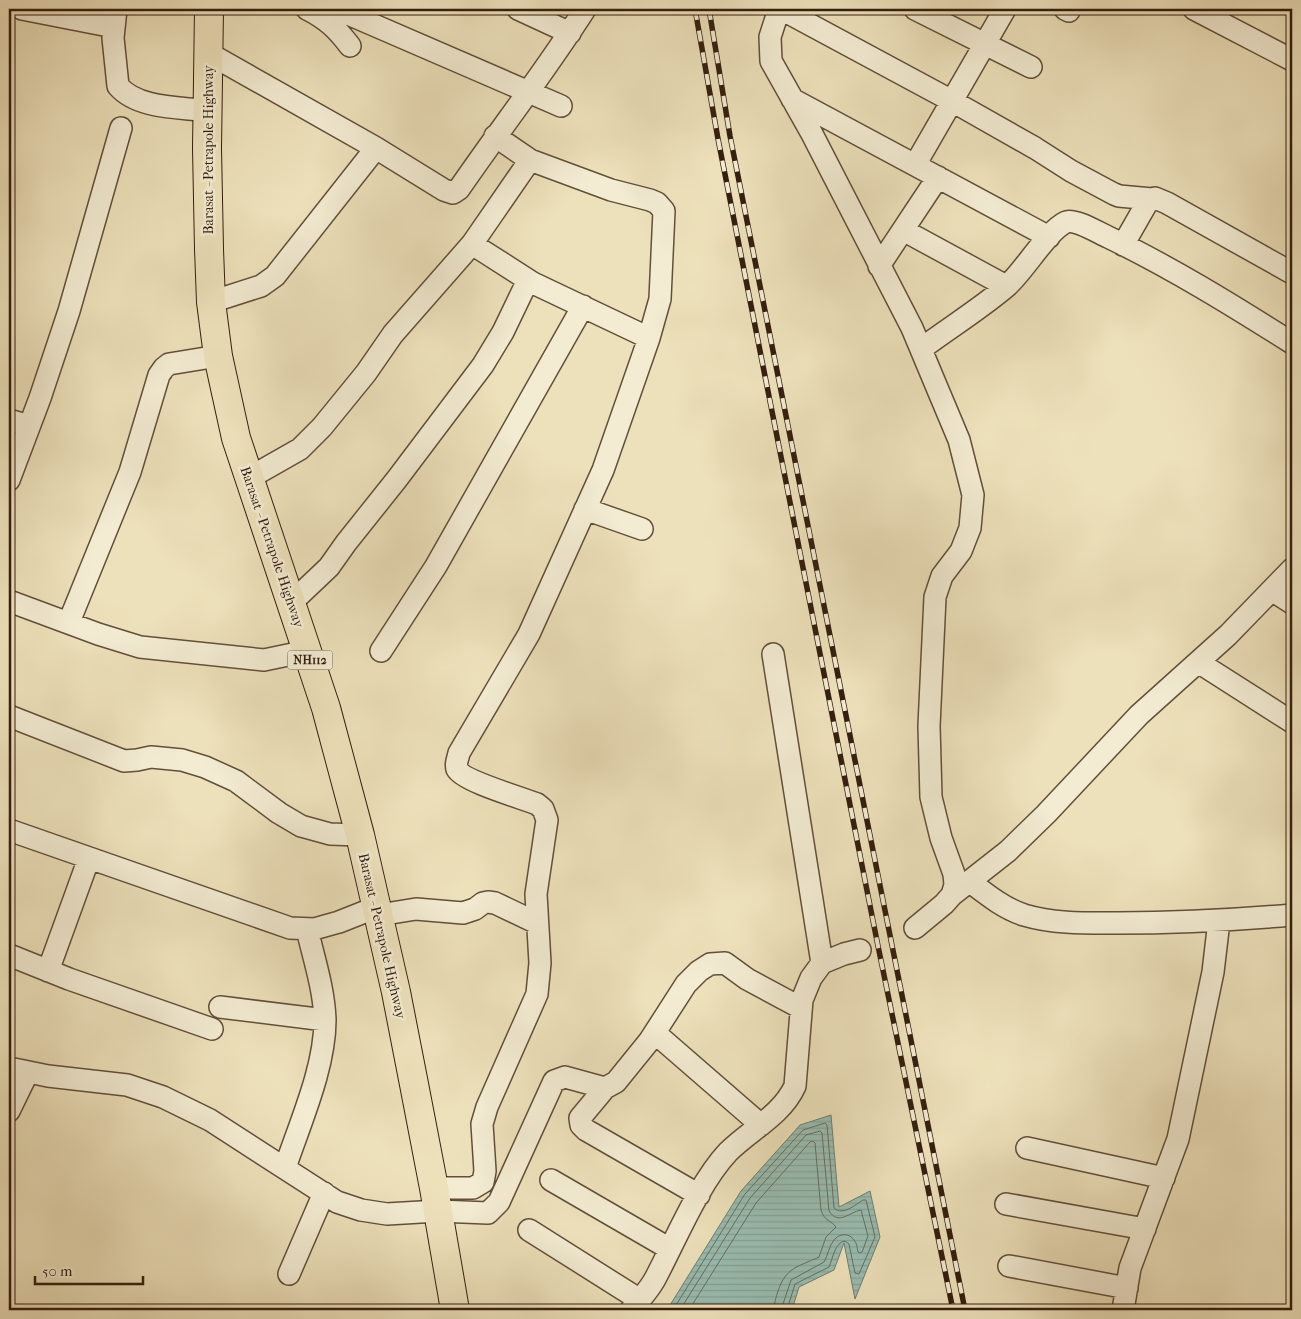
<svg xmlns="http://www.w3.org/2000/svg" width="1301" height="1319" font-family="'IM FELL French Canon',serif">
	<defs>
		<pattern id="water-rules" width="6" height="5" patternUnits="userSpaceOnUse" patternTransform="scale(1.25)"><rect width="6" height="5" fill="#99bdb1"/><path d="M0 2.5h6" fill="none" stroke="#84a297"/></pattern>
	</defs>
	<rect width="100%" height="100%" fill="#ede1bb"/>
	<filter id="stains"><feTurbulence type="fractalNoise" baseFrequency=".004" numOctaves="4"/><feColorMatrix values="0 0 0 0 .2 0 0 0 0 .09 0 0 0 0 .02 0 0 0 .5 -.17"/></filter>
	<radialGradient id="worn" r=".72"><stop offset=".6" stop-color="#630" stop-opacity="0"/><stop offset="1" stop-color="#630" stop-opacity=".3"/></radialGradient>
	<!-- water -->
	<path fill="url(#water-rules)" stroke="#717d70" d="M831 1115 839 1207 870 1191 880 1237 855 1299 844 1243 834 1270 799 1287 792 1310H667L741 1191 800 1125Z"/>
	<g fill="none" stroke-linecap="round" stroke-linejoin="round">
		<!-- shore -->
		<path stroke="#666e60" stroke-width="1" d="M673 1310 745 1194 803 1130 825 1123 827 1125 834 1208C843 1216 855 1205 863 1200H866L875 1237 859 1274 855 1273 849 1244 845 1241C835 1242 833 1258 829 1267L795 1284 787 1310
			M680 1310 750 1198 806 1135 820 1131 822 1133 829 1211C839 1226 849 1212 861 1210L868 1236 862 1252 860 1253 858 1252C857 1248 857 1243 854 1240 850 1233 839 1233 834 1240 829 1246 828 1255 824 1262L791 1280 781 1310
			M689 1310 756 1203 810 1142 813 1141 815 1143 821 1210C824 1221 832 1221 836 1227L826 1237 819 1257C798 1267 786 1267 778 1291 776 1297 774 1304 774 1310"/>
		<!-- minor casing -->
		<g stroke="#624f3a" stroke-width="24">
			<path id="minor" d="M22 9 114 27
				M116 9 113 38 118 86C138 109 179 107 208 111
				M307 9C327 19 337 29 350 46
				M518 9 570 33
				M779 9 770 37 771 61 811 132 912 328 959 440 973 495 970 528 961 551 942 576 935 597 929 726 931 797 941 838 954 874 955 885 952 895 944 904 915 928
				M781 9 952 101 1035 148 1071 171 1114 194 1119 196 1152 199
				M915 9 1031 67
				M1065 9 1069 11
				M1194 9 1292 60
				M346 13 561 106
				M208 53 376 148 444 190 453 193 459 189C501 128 546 70 585 9
				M792 99 1049 237
				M915 165 1005 9
				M903 230 1006 286
				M472 244 533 283 649 338
				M1123 245 1147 203 1155 198 1167 203 1292 273
				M879 266 938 177
				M211 302 261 286 275 276 376 148
				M921 349C949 328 980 309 1007 286 1025 270 1047 231 1066 222 1074 218 1099 233 1108 237 1172 268 1232 305 1292 343
				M9 420 29 426
				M249 478 300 449 322 427 366 373 393 334 472 244 530 160
				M9 480 40 398 69 311 121 128
				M585 509 642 529
				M1273 591 1292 603
				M9 601 98 634 140 647 264 660 307 651
				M291 603 329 567 346 543 397 479 483 365 503 332 528 280
				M69 622 130 472 159 375 164 368 169 364 218 356
				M381 651 436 566 583 306
				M773 654 822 963
				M1198 662 1292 722
				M9 716 124 761 137 760 151 757 182 760 205 767 236 781 279 813 301 826 330 834 360 835
				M9 830 290 928 314 929 339 922 377 907
				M969 881C986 894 1003 908 1024 915 1054 924 1087 923 1118 923 1177 923 1234 920 1292 915
				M952 895 1008 851 1046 814 1139 715 1228 635 1292 569
				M379 915 416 909 463 913 475 909 483 903 488 902 495 903 537 923
				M9 955 69 979 212 1029
				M48 971 89 858
				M220 1007 325 1020
				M655 1033 761 1125
				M9 1068 48 1076 127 1085 163 1097 210 1120 337 1202 361 1210 387 1214 438 1211 488 1213 499 1202 554 1081 565 1077 605 1088 616 1082 650 1040 686 984 699 971 710 964 725 963 747 979 801 1008
				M605 1088 580 1118 581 1125 586 1130 699 1195
				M9 1111 28 1072
				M1027 1148 1164 1178
				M285 1168C300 1123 325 1068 325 1020 324 989 314 959 307 929
				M551 1180 670 1249
				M434 1188H473L483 1182 485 1171 482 1124 487 1107 537 994 540 963 536 894 547 820 543 809 537 804C522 798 463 781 457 769 455 763 458 759 459 753L529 634 603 470 649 338 660 299 664 211 657 203 650 200 611 190 530 160 495 136
				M1006 1204 1145 1229
				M529 1230 640 1300
				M1009 1266 1127 1288
				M289 1274 324 1193
				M631 1310C640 1300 650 1289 656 1277 676 1239 699 1183 728 1152 750 1130 782 1115 795 1086L802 1000 811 978 822 963 844 954 860 950
				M1123 1310 1130 1268 1178 1139 1213 972 1219 921"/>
		</g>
		<!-- highway casing -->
		<g stroke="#341e0f" stroke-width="30">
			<path id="highway" d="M209 9 207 148 209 249 211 302 218 356 236 438 326 708 360 835 396 992 413 1079 434 1188 455 1310"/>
		</g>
		<!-- minor -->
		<use href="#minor" stroke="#f3ecd3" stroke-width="21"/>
		<!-- highway -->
		<use href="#highway" stroke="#ede1bb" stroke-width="28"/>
		<!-- rail casing -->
		<g stroke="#341e0f" stroke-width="5.5">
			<path id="rail" d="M695 9 718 139 878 946 953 1310
				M709 9 730 136 965 1310"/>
		</g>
		<!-- rail -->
		<use href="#rail" stroke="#f3ecd3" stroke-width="4" stroke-dasharray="11" stroke-linecap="butt"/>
	</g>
	<g text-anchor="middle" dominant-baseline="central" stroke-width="5" stroke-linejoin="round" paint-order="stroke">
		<!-- shield labels -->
		<rect fill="#f3ecd3" stroke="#6d5c4a" stroke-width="1" x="287.5" y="650.5" width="45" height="19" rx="4"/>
		<g font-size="12" font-weight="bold" fill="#341e0f">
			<text x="310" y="660">NH112</text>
		</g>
		<!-- street labels -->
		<g font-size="14" fill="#341e0f" stroke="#f3ecd3">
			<text transform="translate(208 150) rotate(-90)">Barasat - Petrapole Highway</text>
			<text transform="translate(272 547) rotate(71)">Barasat - Petrapole Highway</text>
			<text transform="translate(382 936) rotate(77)">Barasat - Petrapole Highway</text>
		</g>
	</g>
	<!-- margin -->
	<rect width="1301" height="1319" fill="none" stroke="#ede1bb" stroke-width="30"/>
	<rect x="10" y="10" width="1281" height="1299" fill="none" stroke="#341e0f" stroke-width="2.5"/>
	<rect x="15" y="15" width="1271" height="1289" fill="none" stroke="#341e0f"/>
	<!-- scale -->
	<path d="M35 1276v8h108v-8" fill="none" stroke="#341e0f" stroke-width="2.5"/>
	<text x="42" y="1276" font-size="15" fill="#341e0f" stroke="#f3ecd3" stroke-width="4" paint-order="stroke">50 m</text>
	<rect width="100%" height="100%" filter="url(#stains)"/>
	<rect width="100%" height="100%" fill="url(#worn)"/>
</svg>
